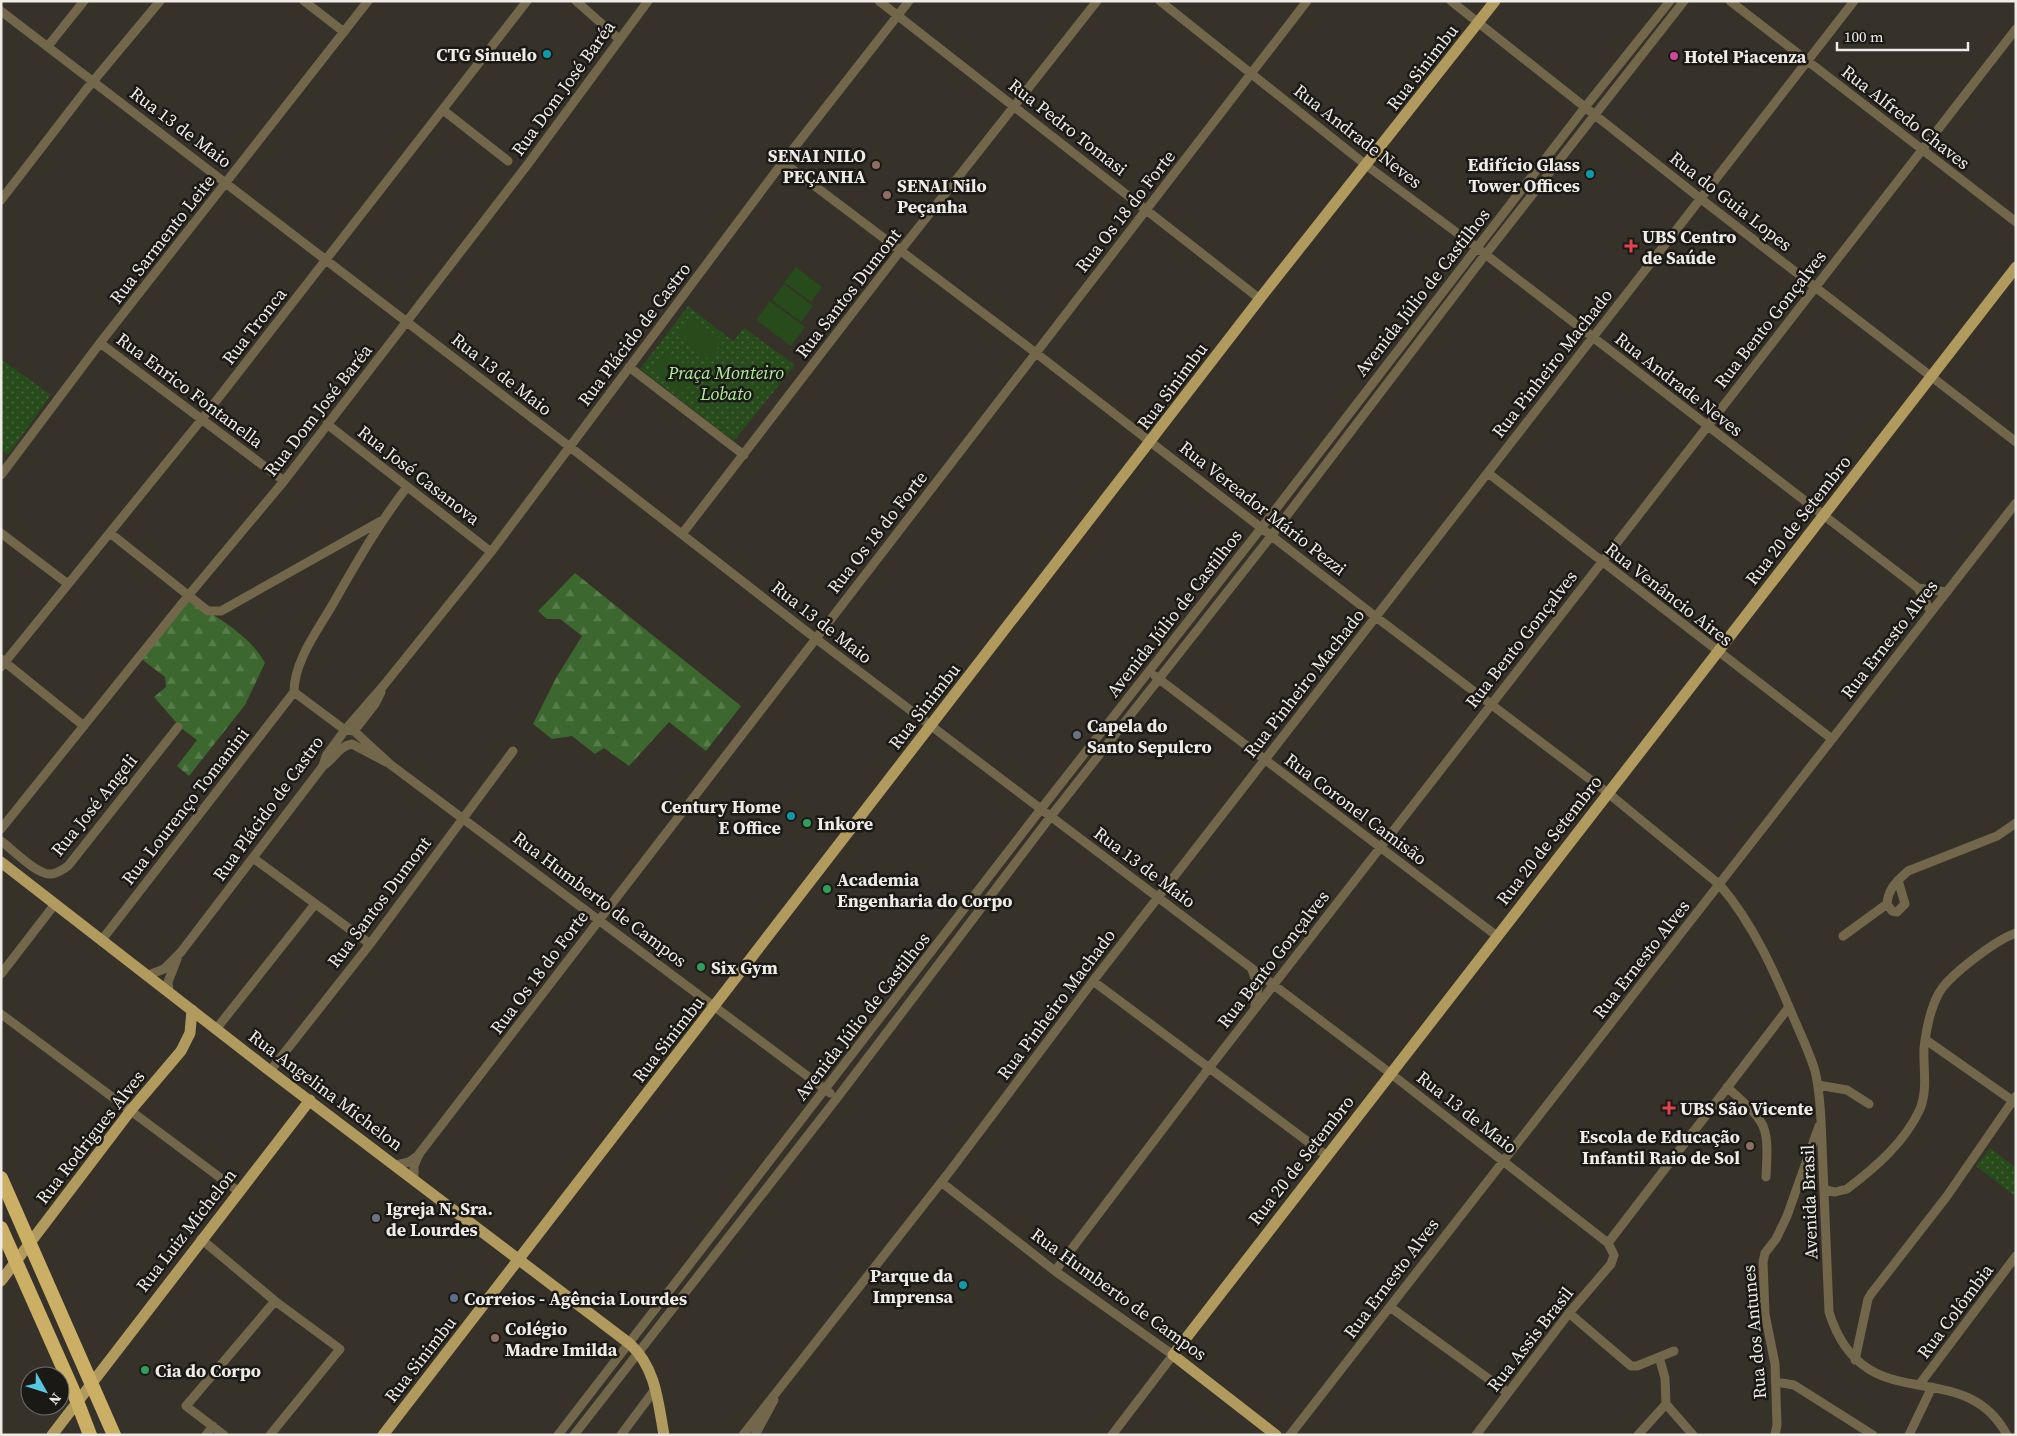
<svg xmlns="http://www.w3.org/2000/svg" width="2017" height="1436" font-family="'Source Serif 4',serif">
	<defs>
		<pattern id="grass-dots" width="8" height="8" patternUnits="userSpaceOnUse" patternTransform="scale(1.25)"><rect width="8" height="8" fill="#274b1a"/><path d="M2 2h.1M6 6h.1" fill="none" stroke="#47653b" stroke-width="1.8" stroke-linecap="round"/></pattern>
		<pattern id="forest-firs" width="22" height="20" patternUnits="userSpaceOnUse" patternTransform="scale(1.25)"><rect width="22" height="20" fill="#3c672e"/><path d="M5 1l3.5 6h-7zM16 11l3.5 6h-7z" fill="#587d4c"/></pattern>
	</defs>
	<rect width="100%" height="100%" fill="#363129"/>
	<!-- grass -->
	<path fill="url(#grass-dots)" d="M688 306 733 341 744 328 795 365 734 441 640 369Z
		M1 359 51 395 8 455 1 450Z
		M1990 1148 2016 1168V1197L1976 1166Z"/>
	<!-- forest -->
	<path fill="url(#forest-firs)" d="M575 573 741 706 706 751 669 722 629 766 604 748 595 754 572 736 552 739 533 724 556 678 582 636 560 619H547L538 611Z
		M189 598C215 618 248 632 265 663L245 705 189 776 177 766 197 740 181 728 154 697 166 687 165 677 140 658Z"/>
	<!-- pitch -->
	<path fill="#274b1a" d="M796 267 822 287 811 302 784 282Z
		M784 284 813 306 801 322 772 300Z
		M770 301 805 327 791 346 756 320Z
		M692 318 723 341 709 359 678 336Z
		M667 351 698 375 683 393 652 370Z"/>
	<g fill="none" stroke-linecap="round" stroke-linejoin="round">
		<!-- minor -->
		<path stroke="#72674a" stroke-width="9" d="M304 1 344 32
			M576 1 619 39
			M879 1 1260 299
			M1160 1 1366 165 1476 247 1918 588 1947 592
			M1451 1 1701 199 2016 442
			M1730 1 2016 222
			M1 11 570 447 815 638 1390 1073 1608 1243 1614 1255 1611 1264 1569 1313 1476 1435
			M48 46 84 1
			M443 110 508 161
			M783 162 1036 353 1376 617 1608 793 1720 885C1754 925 1775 973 1795 1021 1802 1037 1810 1054 1815 1071 1819 1087 1820 1103 1821 1120L1829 1312C1864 1424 1963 1352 2007 1435
			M1 200 85 91 160 1
			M100 343 284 481
			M629 367 744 455
			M327 424 491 552
			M1488 473 1832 739
			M1 475 100 343 368 1
			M1 533 68 584
			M110 533 208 611H221L381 521
			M682 534 900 251 1097 1
			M1918 588 1931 612
			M1 659 84 726
			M1 667 202 419 527 1
			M1155 676 1497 936
			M294 692 345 730 354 731 391 765 830 1093
			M294 692C294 660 319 629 334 602 357 562 379 523 407 487
			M354 731 375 704 381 692
			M323 766C334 759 339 746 352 744L386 762
			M1 829 188 596 284 481 528 164 648 1
			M1 841C12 849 37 875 50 874 57 874 63 869 68 866L178 727
			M253 858 370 944
			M1898 880 1905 904 1897 912 1892 911 1887 904C1888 888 1898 880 1908 871L1997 836 2016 823
			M1843 936 1887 904
			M101 941 294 692
			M1252 970 1258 986 1255 1005
			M1 974 55 904
			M146 976 164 969 181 952 323 766 326 756 345 730 384 685 491 552 783 162 909 1
			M1093 981 1327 1156
			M169 992 168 982 177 959
			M1 1014 238 1191
			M217 1028 315 904
			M1926 1040 2016 1103
			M270 1071 370 944 513 751
			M1818 1085 1847 1090 1869 1104
			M1727 1087C1767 1124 1769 1122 1766 1177
			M396 1165 409 1162 419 1155
			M414 1179V1166L419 1154 1307 1
			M941 1182 1055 1271 1173 1355 1112 1435
			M1825 1190 1835 1192 1847 1189C1876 1167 1905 1142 1920 1109 1928 1090 1923 1067 1924 1048 1926 1031 1930 1009 1939 993 1948 976 1997 939 2016 933
			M201 1239 275 1301 340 1349 270 1435
			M1608 1243 1789 1007
			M1055 1271 1209 1068 2016 29
			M1390 1307 1508 1393
			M1569 1313 1631 1366H1637L1674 1351
			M1659 1357 1665 1378 1666 1404 1693 1435
			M1855 1360 1868 1299 1871 1294 1947 1196 2016 1096
			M1776 1382 1794 1385 1873 1435
			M1919 1385 2016 1256
			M206 1435 213 1426
			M224 1435 186 1406 275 1301
			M558 1435 1041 809 1262 527 1586 106 1670 1
			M574 1435 837 1098 1051 816 1272 535 1485 255 1684 1
			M621 1435 656 1388
			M743 1435 950 1171 1093 981 1854 1
			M755 1435 774 1400
			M1290 1435 2016 503
			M1638 1435 1666 1404
			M1775 1435 1777 1425 1775 1364 1765 1314 1763 1262 1765 1253 1776 1239 1787 1216 1819 1126
			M1909 1435 1932 1387"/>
		<!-- major -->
		<path stroke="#b19a5d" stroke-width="11" d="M1 862 270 1071 630 1344C656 1368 658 1402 664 1435
			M1 1281 131 1110 181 1051 190 1033 192 1010
			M52 1435 310 1100
			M383 1435 1265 292 1495 1
			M1276 1435 1173 1355 2016 267"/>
		<!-- highway -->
		<path stroke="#caaf64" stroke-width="14" d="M1 1178 114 1435
			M1 1228 72 1388 90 1435"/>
	</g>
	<!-- markers -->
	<g fill="#0f9aa8" stroke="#1b1916" stroke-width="2">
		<circle cx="547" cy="54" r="5"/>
		<circle cx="1590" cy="174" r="5"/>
		<circle cx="791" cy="816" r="5"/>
		<circle cx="963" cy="1285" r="5"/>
	</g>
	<circle fill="#d1479c" stroke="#1b1916" stroke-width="2" cx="1674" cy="56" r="5"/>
	<g fill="#8d6e63" stroke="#1b1916" stroke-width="2">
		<circle cx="876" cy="165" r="5"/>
		<circle cx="887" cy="195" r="5"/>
		<circle cx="1750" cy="1146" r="5"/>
		<circle cx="495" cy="1338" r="5"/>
	</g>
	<g fill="#e0444e" stroke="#1b1916" stroke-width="2">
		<path d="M1628.5 238.5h5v5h5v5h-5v5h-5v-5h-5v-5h5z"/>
		<path d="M1666.5 1100.5h5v5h5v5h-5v5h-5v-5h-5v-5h5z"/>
	</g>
	<g fill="#6b7280" stroke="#1b1916" stroke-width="2">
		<circle cx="1077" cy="735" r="5"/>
		<circle cx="376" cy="1218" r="5"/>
	</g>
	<g fill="#2e9e5b" stroke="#1b1916" stroke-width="2">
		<circle cx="807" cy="823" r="5"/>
		<circle cx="827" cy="889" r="5"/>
		<circle cx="701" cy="967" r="5"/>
		<circle cx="145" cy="1370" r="5"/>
	</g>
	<circle fill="#5c6f8a" stroke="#1b1916" stroke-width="2" cx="454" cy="1298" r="5"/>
	<g text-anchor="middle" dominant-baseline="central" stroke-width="5" stroke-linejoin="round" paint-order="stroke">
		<!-- poi labels -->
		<g font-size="18" font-weight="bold" fill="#efebe7" stroke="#1b1916" text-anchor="start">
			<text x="537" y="54" text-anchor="end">CTG Sinuelo</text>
			<text x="1684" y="56">Hotel Piacenza</text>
			<text x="866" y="155" text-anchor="end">SENAI NILO<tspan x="866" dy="21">PEÇANHA</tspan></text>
			<text x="1580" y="164" text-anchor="end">Edifício Glass<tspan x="1580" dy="21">Tower Offices</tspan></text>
			<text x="897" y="185">SENAI Nilo<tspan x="897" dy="21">Peçanha</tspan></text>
			<text x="1642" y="236">UBS Centro<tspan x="1642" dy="21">de Saúde</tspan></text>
			<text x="1087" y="725">Capela do<tspan x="1087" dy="21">Santo Sepulcro</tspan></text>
			<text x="781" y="806" text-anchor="end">Century Home<tspan x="781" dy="21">E Office</tspan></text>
			<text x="817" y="823">Inkore</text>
			<text x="837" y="879">Academia<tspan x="837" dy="21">Engenharia do Corpo</tspan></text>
			<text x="711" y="967">Six Gym</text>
			<text x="1680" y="1108">UBS São Vicente</text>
			<text x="1740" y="1136" text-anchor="end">Escola de Educação<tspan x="1740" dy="21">Infantil Raio de Sol</tspan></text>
			<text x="386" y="1208">Igreja N. Sra.<tspan x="386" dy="21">de Lourdes</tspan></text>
			<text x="953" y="1275" text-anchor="end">Parque da<tspan x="953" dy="21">Imprensa</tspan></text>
			<text x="464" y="1298">Correios - Agência Lourdes</text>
			<text x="505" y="1328">Colégio<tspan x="505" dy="21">Madre Imilda</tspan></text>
			<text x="155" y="1370">Cia do Corpo</text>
		</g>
		<!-- street labels -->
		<g font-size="18" fill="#efebe7" stroke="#1b1916">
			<text transform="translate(1422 67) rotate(-52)">Rua Sinimbu</text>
			<text transform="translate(563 88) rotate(-54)">Rua Dom José Baréa</text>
			<text transform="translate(1906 117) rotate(38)">Rua Alfredo Chaves</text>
			<text transform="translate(181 127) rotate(37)">Rua 13 de Maio</text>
			<text transform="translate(1068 127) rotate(38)">Rua Pedro Tomasi</text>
			<text transform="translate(1358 136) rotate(38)">Rua Andrade Neves</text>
			<text transform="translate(1731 201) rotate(38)">Rua do Guia Lopes</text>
			<text transform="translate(1125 211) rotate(-52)">Rua Os 18 do Forte</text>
			<text transform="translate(162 239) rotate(-52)">Rua Sarmento Leite</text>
			<text transform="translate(1422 292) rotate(-52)">Avenida Júlio de Castilhos</text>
			<text transform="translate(848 293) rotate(-52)">Rua Santos Dumont</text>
			<text transform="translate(1770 319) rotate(-52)">Rua Bento Gonçalves</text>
			<text transform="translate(254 326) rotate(-52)">Rua Tronca</text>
			<text transform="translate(634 334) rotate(-53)">Rua Plácido de Castro</text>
			<text transform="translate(1552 363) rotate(-52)">Rua Pinheiro Machado</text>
			<text transform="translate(502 374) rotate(38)">Rua 13 de Maio</text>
			<text transform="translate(1679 384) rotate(38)">Rua Andrade Neves</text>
			<text transform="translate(1172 386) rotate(-53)">Rua Sinimbu</text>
			<text transform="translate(190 390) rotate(37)">Rua Enrico Fontanella</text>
			<text transform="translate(318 410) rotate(-52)">Rua Dom José Baréa</text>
			<text transform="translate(419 475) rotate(38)">Rua José Casanova</text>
			<text transform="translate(1263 508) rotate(38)">Rua Vereador Mário Pezzi</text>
			<text transform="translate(1798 520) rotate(-52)">Rua 20 de Setembro</text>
			<text transform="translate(877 532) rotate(-52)">Rua Os 18 do Forte</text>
			<text transform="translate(1669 594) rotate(38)">Rua Venâncio Aires</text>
			<text transform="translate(1174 613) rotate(-52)">Avenida Júlio de Castilhos</text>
			<text transform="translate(822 622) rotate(38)">Rua 13 de Maio</text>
			<text transform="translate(1521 639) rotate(-52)">Rua Bento Gonçalves</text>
			<text transform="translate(1889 639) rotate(-52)">Rua Ernesto Alves</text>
			<text transform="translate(1304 683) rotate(-52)">Rua Pinheiro Machado</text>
			<text transform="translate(924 706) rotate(-52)">Rua Sinimbu</text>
			<text transform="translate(94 805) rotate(-51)">Rua José Angeli</text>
			<text transform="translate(185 806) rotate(-52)">Rua Lourenço Tomanini</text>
			<text transform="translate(268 808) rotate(-54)">Rua Plácido de Castro</text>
			<text transform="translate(1356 809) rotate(37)">Rua Coronel Camisão</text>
			<text transform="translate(1549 840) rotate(-52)">Rua 20 de Setembro</text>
			<text transform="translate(1145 867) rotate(37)">Rua 13 de Maio</text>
			<text transform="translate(600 899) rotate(37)">Rua Humberto de Campos</text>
			<text transform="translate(379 902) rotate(-53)">Rua Santos Dumont</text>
			<text transform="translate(1273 959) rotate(-52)">Rua Bento Gonçalves</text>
			<text transform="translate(1641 959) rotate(-52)">Rua Ernesto Alves</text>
			<text transform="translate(539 972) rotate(-53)">Rua Os 18 do Forte</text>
			<text transform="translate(1056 1004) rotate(-53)">Rua Pinheiro Machado</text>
			<text transform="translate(862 1016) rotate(-52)">Avenida Júlio de Castilhos</text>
			<text transform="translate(668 1039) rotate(-52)">Rua Sinimbu</text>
			<text transform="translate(326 1090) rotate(37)">Rua Angelina Michelon</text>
			<text transform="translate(1467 1112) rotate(38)">Rua 13 de Maio</text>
			<text transform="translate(90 1137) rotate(-52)">Rua Rodrigues Alves</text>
			<text transform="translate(1301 1160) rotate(-52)">Rua 20 de Setembro</text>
			<text transform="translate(1809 1202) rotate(-92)">Avenida Brasil</text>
			<text transform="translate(186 1230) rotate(-52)">Rua Luiz Michelon</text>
			<text transform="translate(1391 1278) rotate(-53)">Rua Ernesto Alves</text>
			<text transform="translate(1119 1294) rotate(36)">Rua Humberto de Campos</text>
			<text transform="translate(1955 1311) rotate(-53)">Rua Colômbia</text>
			<text transform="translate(1754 1332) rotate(-95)">Rua dos Antunes</text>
			<text transform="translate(1530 1339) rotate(-52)">Rua Assis Brasil</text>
			<text transform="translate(420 1359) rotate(-52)">Rua Sinimbu</text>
		</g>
		<!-- park labels -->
		<g font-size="18" font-style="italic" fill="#afef9b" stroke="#1b1916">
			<text x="726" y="372">Praça Monteiro<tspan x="726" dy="21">Lobato</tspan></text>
		</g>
	</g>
	<!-- border -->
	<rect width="2017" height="1436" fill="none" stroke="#efebe7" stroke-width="5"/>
	<!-- north arrow -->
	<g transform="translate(45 1391) rotate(129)"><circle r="24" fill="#1b1916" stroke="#706d6a"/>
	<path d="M0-4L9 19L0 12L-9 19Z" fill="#56c9e1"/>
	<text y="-8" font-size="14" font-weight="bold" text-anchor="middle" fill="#efebe7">N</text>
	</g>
	<!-- scale -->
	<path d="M1837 42v8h131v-8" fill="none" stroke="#efebe7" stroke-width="2.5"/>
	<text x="1844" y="42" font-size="15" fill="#efebe7" stroke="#1b1916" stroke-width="4" paint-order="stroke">100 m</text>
</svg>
